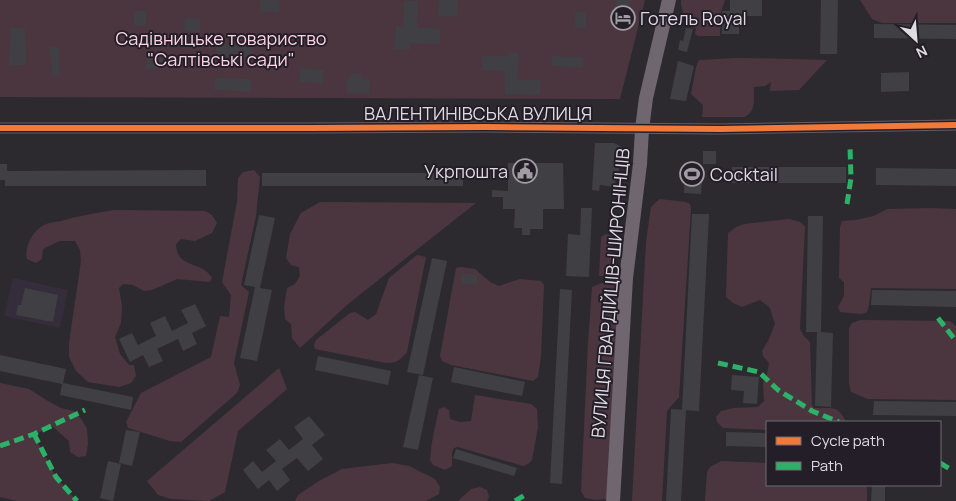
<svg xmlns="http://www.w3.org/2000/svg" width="956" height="501" font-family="Manrope,sans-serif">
	<rect width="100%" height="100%" fill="#2d2a2f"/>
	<!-- built -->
	<path fill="#352d3b" d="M13 278 68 290 60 328 4 316Z"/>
	<!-- green -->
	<path fill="#4b3640" d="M0 0H645L620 99 0 97Z
		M681 0H725L721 11 720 36H698L695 34 696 28 686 26 681 4Z
		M860 0H956V23H882L872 19Z
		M736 58H748L827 60 799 90 770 91 771 82 765 86 754 87C753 99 757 110 745 117H702L703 105 691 94 696 67 699 60Z
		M254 170 260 177 256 216 241 285 249 292 234 363 240 385 237 393 181 442 170 441 128 428 126 422 141 393 211 357 220 316 229 317 231 295 222 282 237 202 238 178 243 172Z
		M660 199 686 202 690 204 691 209 679 397 667 411 662 501H632L646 242 651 207 657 201Z
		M320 202 476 203 348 304 300 348 292 338 291 324 285 319 284 307 287 288 295 284 300 276 299 267 291 265 286 258 290 234 301 213Z
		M931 208 956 209V289L871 288 869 305 867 312 862 314 840 312 838 307 844 296V282L839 278 840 227 842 221 855 220 874 216 887 209Z
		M114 210 205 211 212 215 217 223 212 233 195 241 181 239 176 244C177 270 202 260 212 278L210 282 177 279 152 290 144 291 133 285 123 284 119 288 122 306 121 323 115 337 120 354 129 365H134L136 376 131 383 119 387 88 382 76 371 69 357V343L81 261 80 250 75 241H59L43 249 42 259 36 263 27 259C24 247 32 233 42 226 47 223 55 222 61 221 78 216 96 213 114 210Z
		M789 219 800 222 805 226 800 329 803 335 810 342 812 404 814 408C831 409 838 404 846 422H767V430L723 428 717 422 716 417 721 411 734 408 758 407 764 401 763 382 767 374 769 363 763 356 762 351 769 339 775 324 770 308 760 300 742 307 733 303 726 297 728 233 736 227 744 224Z
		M606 234 612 236 613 246 611 276H599L601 237Z
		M417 255 426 257 407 352C401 360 396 363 386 363L315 349 314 345 316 340 350 313 355 312 368 320 376 314 389 278Z
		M461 267 475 269 490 282 499 286 520 279 541 281 544 285 541 356 538 377 533 381 451 365 442 361 440 356 456 268Z
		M602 283H609L619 286 610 493 606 499 596 500 585 498 581 491 588 343 592 287Z
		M861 320 950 321 956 326V400L868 399 851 392 849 383V328L852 323Z
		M279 368 287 389 238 431 225 492 209 501 171 499 158 495 147 481Z
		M0 383 29 389 48 401 61 408 74 411 82 420 87 429 88 444 86 456 78 457 70 452 69 441 52 426 34 435 56 477 77 501H17L0 497Z
		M475 395 531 404 537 409 538 427 532 460 528 464 523 466 458 447 454 448 452 452V466L445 470 433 465 430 460C431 443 435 426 439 409L444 407 449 410 450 419 460 422 471 421Z
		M721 461 767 463V485H867V501H705L707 472 710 467Z
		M392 463 409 466 435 479 440 487 439 494 426 501H295L298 495 319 481 342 469Z
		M480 487 487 490 489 497 487 501H458L471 489Z"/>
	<!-- building -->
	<path fill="#403f43" d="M260 0H280L279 13 260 12Z
		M439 0H458L457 17 438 16Z
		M616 0H629V27H617Z
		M730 0H762V16H739V34H722V11H730Z
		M821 0H838L837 54H820Z
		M404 1H418L417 27 441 29 440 45 410 43V50L394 49 396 26 403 27Z
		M134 11H146V26H134Z
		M575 12H586V28H575Z
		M185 18 201 19 200 32 184 31Z
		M874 24 956 25V39L874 38Z
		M11 28H25L26 65H9Z
		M686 28 693 29 687 52 678 50 680 40 683 41Z
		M217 44 252 46V58L216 56Z
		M50 47H60L59 63 60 75 52 76 51 57H49Z
		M508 52 519 53 517 79 541 80 540 95 505 94V71L482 70V56H508Z
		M552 56 584 57 583 68 552 66Z
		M147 58H163V69H146Z
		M678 61 694 66 686 101 670 99Z
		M300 68 324 70 323 84 299 82Z
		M909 72V91L881 92V73Z
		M351 73 361 74V79L370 80 369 94 347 93V79H350Z
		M215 78 252 79 251 92 214 90Z
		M595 143H614L622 147 621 154H623V161H620L619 171H616L615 187 600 185 599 191 592 190Z
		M703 151H716V164H703Z
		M508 163H563L564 209H543V229H530V235H522V228H514L515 209H503V197H492V190L508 191Z
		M0 164H7V171L206 170V186H5V180H0Z
		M685 167 703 168 701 194 684 193Z
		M732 167H846V183H732Z
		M876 168 956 169V186L876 185Z
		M262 173H463V186H262Z
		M581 208H592L589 277 566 276 568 234 580 235Z
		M692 214H709L699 411 682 410Z
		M259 215 275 218 260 288 272 290 257 361 240 358 255 287 244 285Z
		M808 216H823L821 332 833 333 831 407 815 406 817 332H806Z
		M432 258 447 261 423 375 407 372Z
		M462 273 477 275V285L461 284Z
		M25 288 58 295 53 322 16 315 18 305H21Z
		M560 289 572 290 562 484 550 483Z
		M872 290 956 291V307L871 305Z
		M195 304 206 326 192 333 197 344 183 351 178 339 157 349 163 361 149 367 143 355 130 362 119 339 132 333 138 345 156 336 150 323 165 316 172 331 188 323 181 310Z
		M0 355 66 369 63 383 133 397 131 410 60 395 62 384 0 371Z
		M318 356 391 371 388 385 315 370Z
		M454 367 525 382 522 396 451 382Z
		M419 375 433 378 418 450 403 447Z
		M732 375 759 377 757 404 743 403 744 391 731 390Z
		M874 401 956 402V416L873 415Z
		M671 409 686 410 681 501H666Z
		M309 416 325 435 312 445 323 459 308 471 297 458 282 469 290 480 277 491 269 480 258 489 243 470 253 461 262 472 276 461 266 450 280 439 289 450 303 439 294 427Z
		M126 430 140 432 132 466 119 463Z
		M726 432 767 433V447L726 446Z
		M456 449 517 468 514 476 453 458Z
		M108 461 121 464 113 501 100 498Z
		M872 485H885V501H871Z"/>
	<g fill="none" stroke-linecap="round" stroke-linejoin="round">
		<!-- minor -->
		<path stroke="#655c65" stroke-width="11" d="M0 128H310L485 127 720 129 956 125"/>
		<!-- major -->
		<path stroke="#706670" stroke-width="14" d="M613 501 626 278 640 164 642 129 646 98 669 0"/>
		<!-- quiet -->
		<path stroke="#2db169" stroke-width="5" stroke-dasharray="10 5" stroke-linecap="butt" d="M847 204 851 178 850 147
			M938 318 956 341
			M718 363 759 372 778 390 812 411 839 422
			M34 434 56 477 77 501
			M0 446 34 434 85 410
			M940 463 950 469
			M515 501 525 495"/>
		<!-- cycleway casing -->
		<g stroke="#241e28" stroke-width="9">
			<path id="cycleway" d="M0 128H310L485 127 720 129 956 125"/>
		</g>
		<!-- cycleway -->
		<use href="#cycleway" stroke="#f17a3a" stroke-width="6"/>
	</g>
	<!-- icons -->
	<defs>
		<g id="hotel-ring" transform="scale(1.25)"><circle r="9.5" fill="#241e28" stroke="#a19da4" stroke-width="1.5"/><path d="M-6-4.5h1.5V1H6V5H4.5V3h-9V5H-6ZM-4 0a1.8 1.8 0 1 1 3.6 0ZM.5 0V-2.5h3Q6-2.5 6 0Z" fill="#a19da4"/></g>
		<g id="civic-ring" transform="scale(1.25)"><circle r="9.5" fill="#241e28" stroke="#a19da4" stroke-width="1.5"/><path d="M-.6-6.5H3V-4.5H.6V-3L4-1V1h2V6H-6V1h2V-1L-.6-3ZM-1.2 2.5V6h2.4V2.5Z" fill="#a19da4"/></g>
		<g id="stadium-ring" transform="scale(1.25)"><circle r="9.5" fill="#241e28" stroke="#a19da4" stroke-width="1.5"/><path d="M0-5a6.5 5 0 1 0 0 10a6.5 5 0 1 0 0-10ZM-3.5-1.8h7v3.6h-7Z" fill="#a19da4"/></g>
	</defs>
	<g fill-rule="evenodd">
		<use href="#hotel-ring" x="623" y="18"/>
		<use href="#civic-ring" x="525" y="171"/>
		<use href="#stadium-ring" x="692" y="174"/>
	</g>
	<g text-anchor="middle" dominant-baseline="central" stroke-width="4" stroke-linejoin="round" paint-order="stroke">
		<!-- poi labels -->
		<g font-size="18" fill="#dfdbe3" stroke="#241e28" text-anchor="start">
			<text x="640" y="18">Готель Royal</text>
			<text x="508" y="171" text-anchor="end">Укрпошта</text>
			<text x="710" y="174">Cocktail</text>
		</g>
		<!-- park labels -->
		<g font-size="18" fill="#fcd3e5" stroke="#241e28">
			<text x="221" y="38">Садівницьке товариство<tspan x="221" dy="21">"Салтівські сади"</tspan></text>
		</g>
		<!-- street labels -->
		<g font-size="18" fill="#dfdbe3" stroke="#241e28">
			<text x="478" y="113">ВАЛЕНТИНІВСЬКА ВУЛИЦЯ</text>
			<text transform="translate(610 293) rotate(-85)">ВУЛИЦЯ ГВАРДІЙЦІВ-ШИРОНІНЦІВ</text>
		</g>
	</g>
	<!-- legend -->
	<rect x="766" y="421" width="175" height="65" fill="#241e28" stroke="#6f6a73"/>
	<rect x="776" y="437" width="25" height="8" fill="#f17a3a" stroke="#6f6a73"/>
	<text x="811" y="446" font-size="15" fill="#dfdbe3">Cycle path</text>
	<rect x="776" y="462" width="25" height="8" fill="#2db169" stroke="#6f6a73"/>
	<text x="811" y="471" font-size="15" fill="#dfdbe3">Path</text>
	<!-- north arrow -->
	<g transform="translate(916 40) rotate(154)" stroke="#241e28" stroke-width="4" paint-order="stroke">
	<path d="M0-4L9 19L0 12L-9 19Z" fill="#dfdbe3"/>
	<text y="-8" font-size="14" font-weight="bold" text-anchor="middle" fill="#dfdbe3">N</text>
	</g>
</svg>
